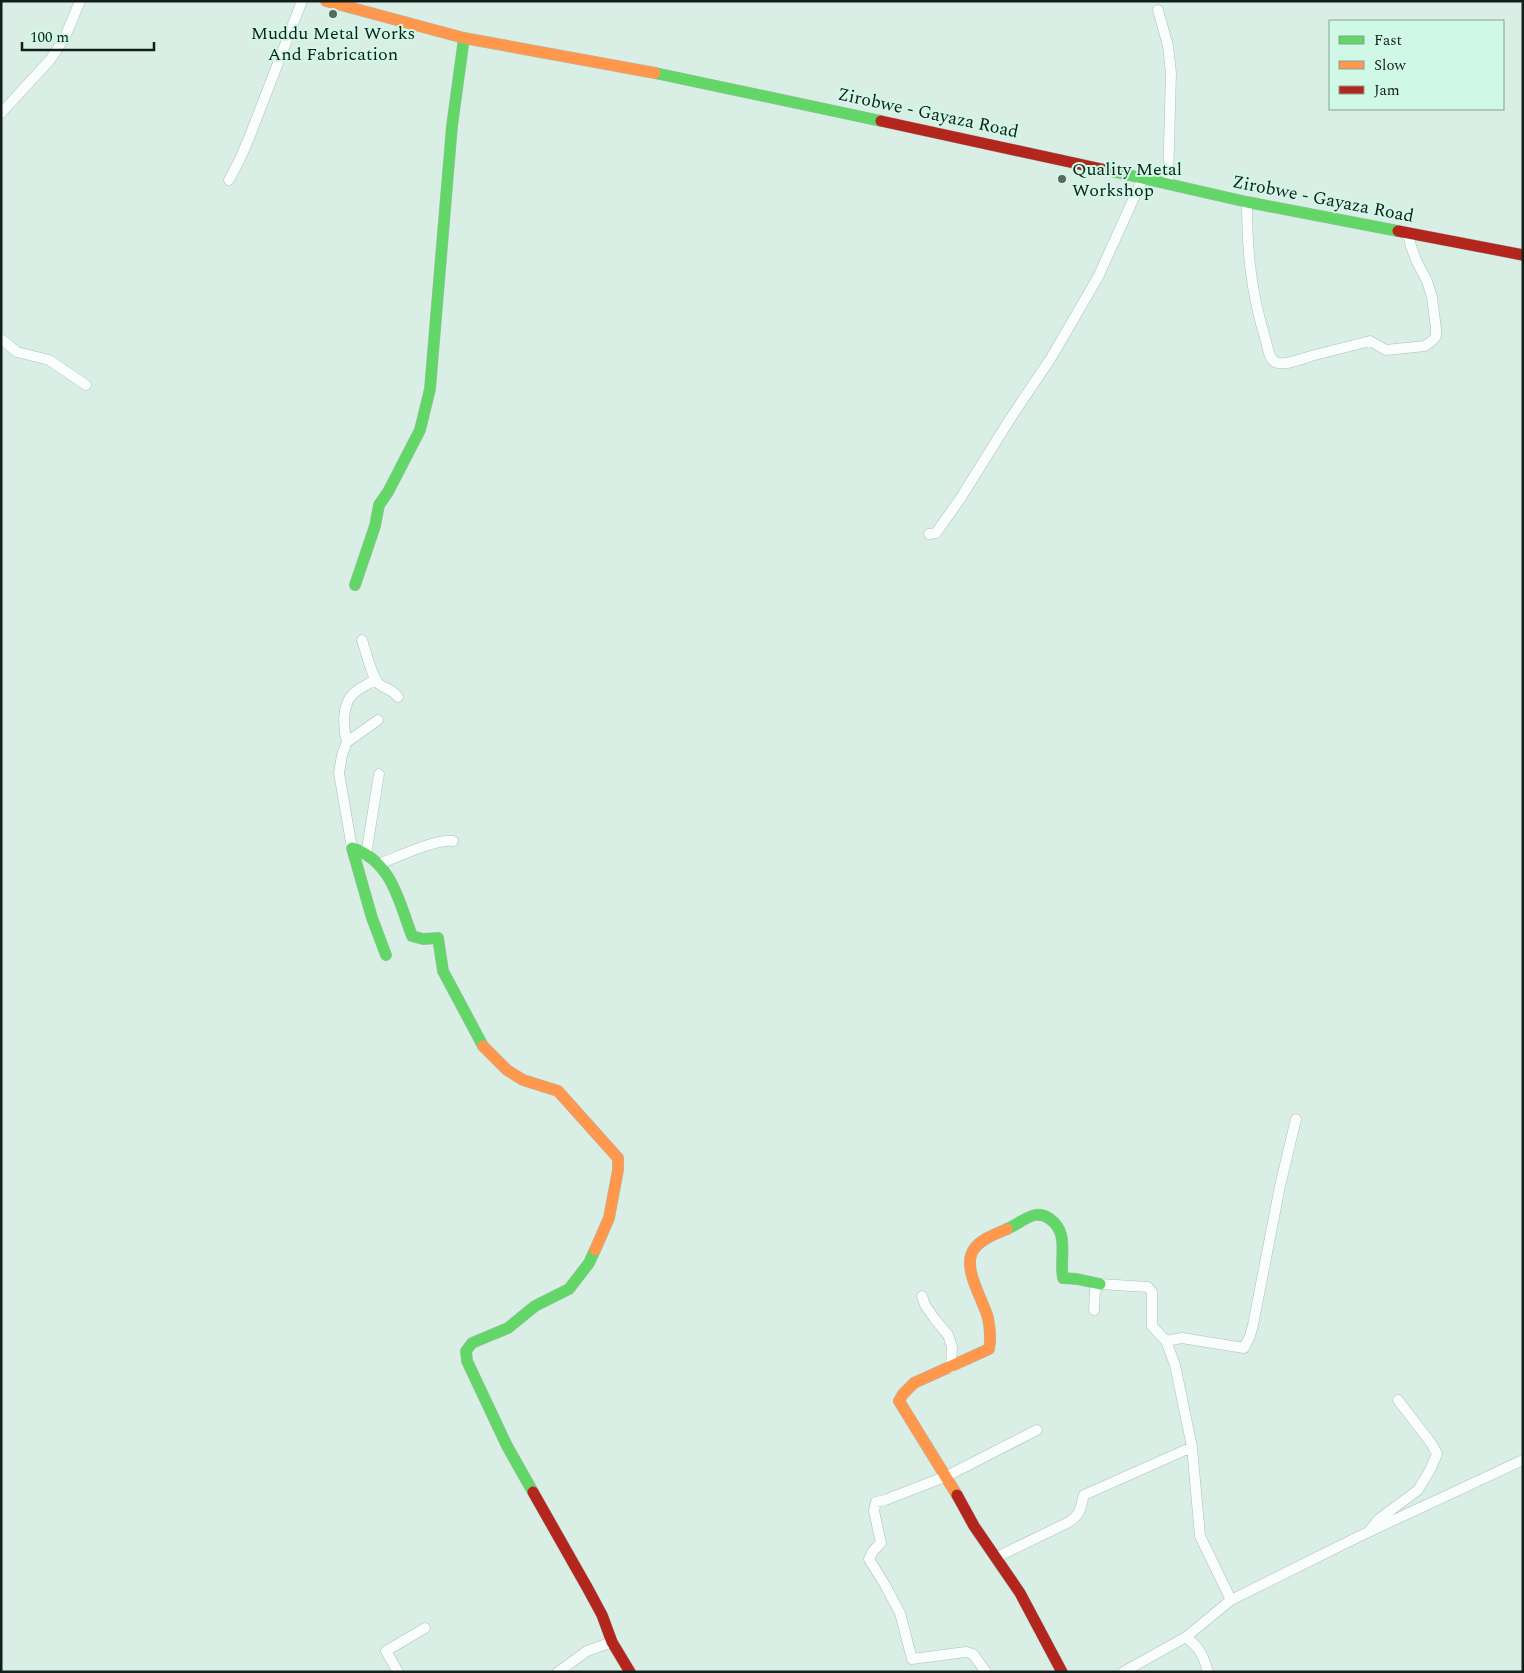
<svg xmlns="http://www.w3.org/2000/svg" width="1524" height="1673" font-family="Spectral,serif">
	<rect width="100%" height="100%" fill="#d9efe6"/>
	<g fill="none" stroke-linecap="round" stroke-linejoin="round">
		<!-- street casing -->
		<g stroke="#adbeb7" stroke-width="11">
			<path id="street" d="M1158 10 1168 46 1171 73 1168 183
				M1 113 50 60 65 37 80 1
				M229 180 240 159 249 138 302 1
				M1247 202C1247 252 1251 293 1266 341 1268 348 1269 362 1278 363 1288 365 1301 359 1311 356 1331 351 1351 346 1370 341L1386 350 1425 346 1433 340 1436 336V329L1432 297 1427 281 1416 260 1411 246 1408 234
				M1 339 17 352 49 360 86 385
				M929 534 936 533 960 499 1010 419 1051 358 1098 277 1143 178
				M362 640C366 651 371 676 379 684 386 690 390 687 398 697
				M347 742C343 728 342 706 352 695 357 689 367 685 373 681L374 675
				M352 848 339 773 342 755 347 742 378 720
				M366 855 379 774
				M379 864C398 857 434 839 453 841
				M922 1296 925 1305 934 1318 948 1335 952 1347 951 1368
				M1094 1310 1095 1290 1100 1284 1148 1287 1152 1292V1326L1166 1341 1175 1365 1192 1447 1200 1536 1231 1600
				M1166 1341 1182 1338 1244 1348 1250 1336 1253 1325 1280 1186 1296 1119
				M1370 1530 1379 1519 1418 1490 1430 1470 1437 1454 1431 1443 1398 1400
				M997 1560 1001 1555 1069 1522C1082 1513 1080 1508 1084 1495L1192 1447
				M1186 1637C1200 1648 1203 1655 1208 1672
				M398 1672 386 1651 425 1628
				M558 1672 587 1651 612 1642
				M986 1672 973 1654 966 1652 912 1659 900 1613 885 1585 869 1559 873 1551 881 1543 874 1511 876 1502 885 1500 947 1476 1037 1430
				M1123 1672 1186 1637 1231 1600 1362 1535 1523 1460"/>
		</g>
		<!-- fast casing -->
		<g stroke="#adbeb7" stroke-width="12">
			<path id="fast" d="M655 73 881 121
				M1111 171 1247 202 1398 231
				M355 585 375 526 379 505 388 492 420 430 430 389 452 126 464 38
				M386 955 372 918 352 848C392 861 399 902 412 936L423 939 438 938 443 971 483 1046
				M1007 1229C1016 1225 1026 1217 1035 1215 1041 1214 1046 1216 1050 1219 1070 1233 1059 1258 1063 1278L1077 1279 1100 1284
				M533 1492 507 1446 467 1361 466 1351 472 1343 508 1328 535 1306 569 1289 589 1263 595 1250"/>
		</g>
		<!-- slow casing -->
		<g stroke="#adbeb7" stroke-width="12">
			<path id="slow" d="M326 1 464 38 655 73
				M483 1046 507 1070 523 1080 558 1091 618 1158V1170L609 1218 595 1250
				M957 1495 899 1401 903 1394 914 1383 989 1349C991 1339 990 1328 988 1318 983 1299 961 1267 974 1249 981 1239 996 1234 1007 1229"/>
		</g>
		<!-- jam casing -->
		<g stroke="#adbeb7" stroke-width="12">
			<path id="jam" d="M881 121 1111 171
				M1398 231 1523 255
				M533 1492 588 1589 602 1615 612 1642 630 1672
				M957 1495 974 1526 1020 1593 1062 1672"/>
		</g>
		<!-- street -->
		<use href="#street" stroke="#f9fdfb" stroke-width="10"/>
		<!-- fast -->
		<use href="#fast" stroke="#63d668" stroke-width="11"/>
		<!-- slow -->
		<use href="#slow" stroke="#ff974d" stroke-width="11"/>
		<!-- jam -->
		<use href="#jam" stroke="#b3261e" stroke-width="11"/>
	</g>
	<!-- markers -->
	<g fill="#566861" stroke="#d0f8e7" stroke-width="2">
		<circle cx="333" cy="14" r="5"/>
		<circle cx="1062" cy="179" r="5"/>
	</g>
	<g text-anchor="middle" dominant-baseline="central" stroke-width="4" stroke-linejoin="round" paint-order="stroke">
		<!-- poi labels -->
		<g font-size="18" fill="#101f19" stroke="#d0f8e7">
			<text x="333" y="33">Muddu Metal Works<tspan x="333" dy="21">And Fabrication</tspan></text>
			<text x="1072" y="169" text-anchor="start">Quality Metal<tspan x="1072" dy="21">Workshop</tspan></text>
		</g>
		<!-- street labels -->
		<g font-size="18" fill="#101f19" stroke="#d0f8e7">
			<text transform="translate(928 113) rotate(12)">Zirobwe - Gayaza Road</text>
			<text transform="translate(1323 199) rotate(11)">Zirobwe - Gayaza Road</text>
		</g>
	</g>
	<!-- border -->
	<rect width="1524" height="1673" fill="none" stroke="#101f19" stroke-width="5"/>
	<!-- legend -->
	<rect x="1329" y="20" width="175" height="90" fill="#d0f8e7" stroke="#83a195"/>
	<rect x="1339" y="36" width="25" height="8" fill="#63d668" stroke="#83a195"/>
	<text x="1374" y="45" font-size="15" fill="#101f19">Fast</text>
	<rect x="1339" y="61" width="25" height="8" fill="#ff974d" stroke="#83a195"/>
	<text x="1374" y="70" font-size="15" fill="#101f19">Slow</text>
	<rect x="1339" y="86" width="25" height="8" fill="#b3261e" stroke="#83a195"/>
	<text x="1374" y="95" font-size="15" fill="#101f19">Jam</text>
	<!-- scale -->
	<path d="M22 42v8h132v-8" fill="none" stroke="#101f19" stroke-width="2.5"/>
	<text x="30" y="42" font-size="15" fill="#101f19" stroke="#d0f8e7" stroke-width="4" paint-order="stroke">100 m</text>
</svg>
